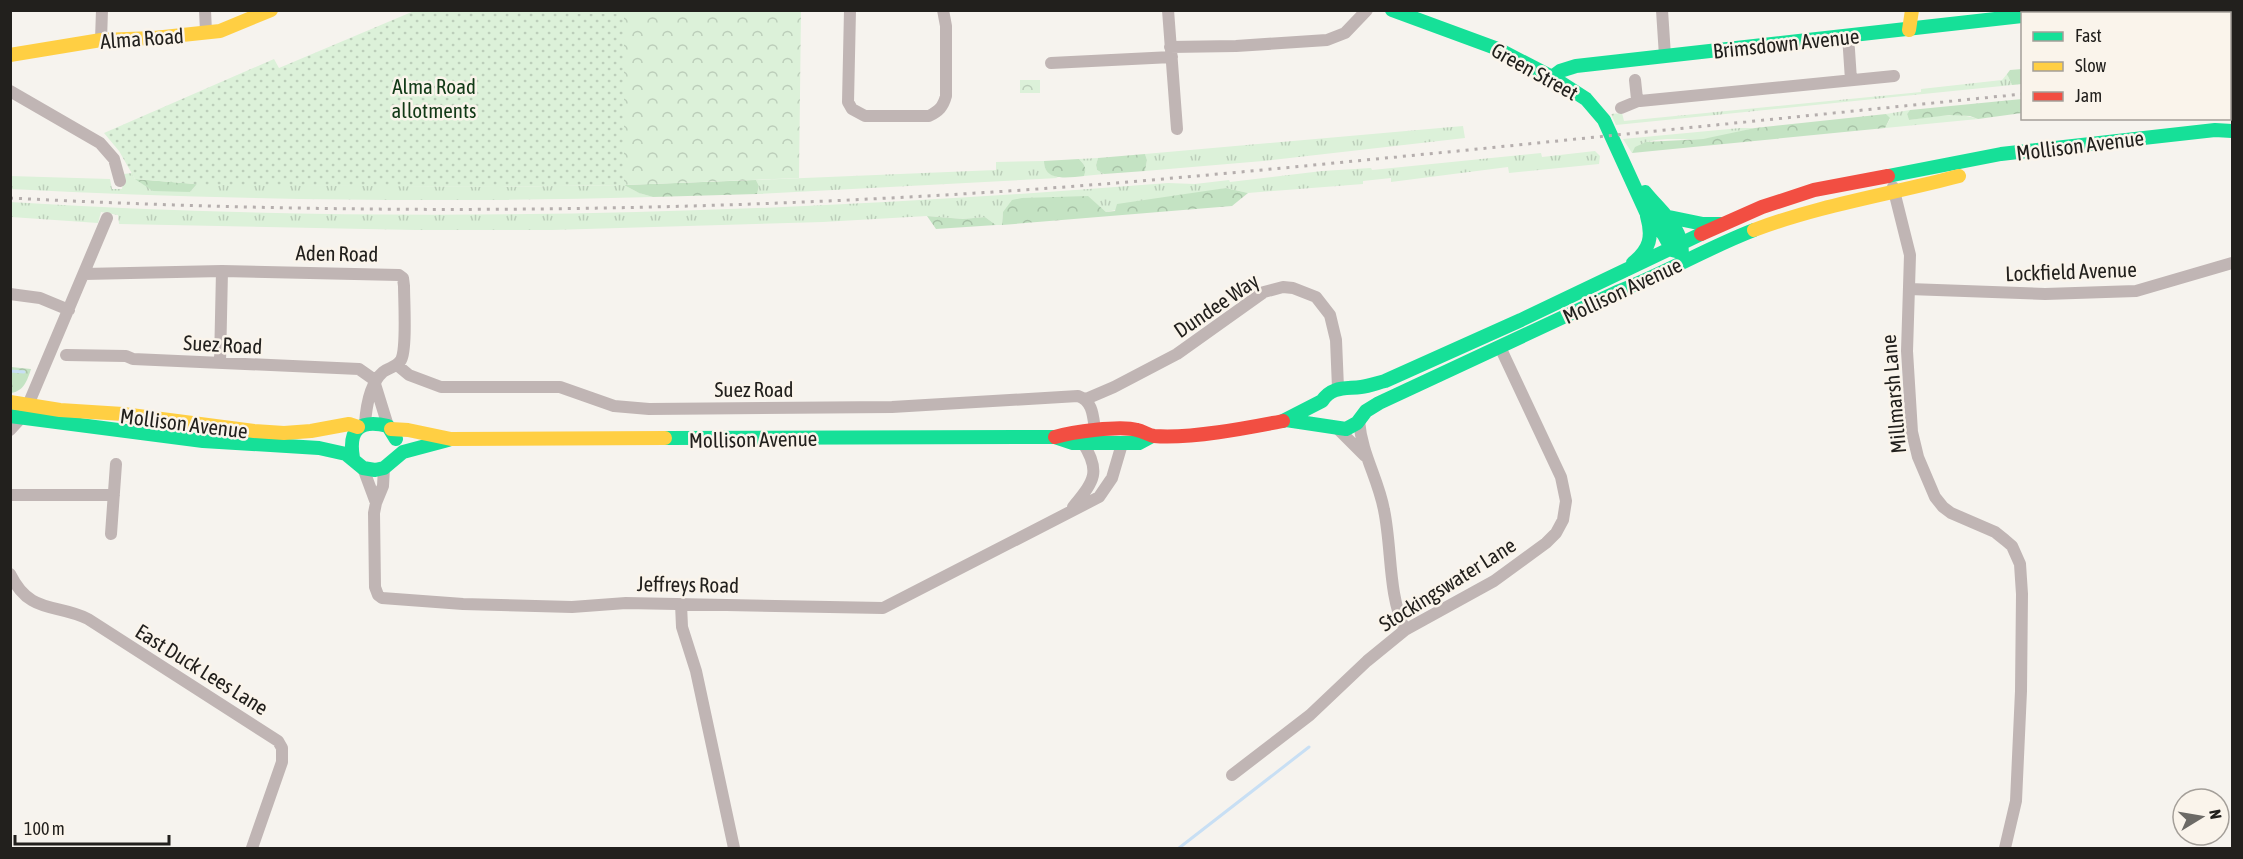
<svg xmlns="http://www.w3.org/2000/svg" width="2243" height="859" font-family="'Asap Condensed',sans-serif">
	<defs>
		<pattern id="grass-tufts" width="24" height="20" patternUnits="userSpaceOnUse" patternTransform="scale(1.5)"><rect width="24" height="20" fill="#dcf1d9"/><path d="M3 7l-1-3M5 7V3M7 7l1-3M15 17l-1-3M17 17v-4M19 17l1-3" fill="none" stroke="#bcceba"/></pattern>
		<pattern id="forest-crowns" width="20" height="18" patternUnits="userSpaceOnUse" patternTransform="scale(1.5)"><rect width="20" height="18" fill="#c4e3c3"/><path d="M2 6a3 3 0 1 1 6 0M12 15a3 3 0 1 1 6 0" fill="none" stroke="#a8c2a7"/></pattern>
		<pattern id="park-crowns" width="20" height="18" patternUnits="userSpaceOnUse" patternTransform="scale(1.5)"><rect width="20" height="18" fill="#dcf1d9"/><path d="M2 6a3 3 0 1 1 6 0M12 15a3 3 0 1 1 6 0" fill="none" stroke="#bcceba"/></pattern>
		<pattern id="garden-dots" width="8" height="8" patternUnits="userSpaceOnUse" patternTransform="scale(1.5)"><rect width="8" height="8" fill="#dcf1d9"/><path d="M2 2h.1M6 6h.1" fill="none" stroke="#bcceba" stroke-width="1.8" stroke-linecap="round"/></pattern>
	</defs>
	<rect width="100%" height="100%" fill="#f6f3ee"/>
	<!-- grass -->
	<path fill="url(#grass-tufts)" d="M569 11H624V14H569Z
		M2007 74 2012 85 1616 125 1611 114 1622 113 1624 121 1921 92V89L2002 80Z
		M1910 110 1907 114 1909 120C1931 117 1957 111 1978 119L1885 128 1890 119 1886 114Z
		M1463 126 1465 138 1263 161 1145 171 1147 160 1145 154Z
		M1740 128H1755C1738 132 1720 138 1703 139 1684 141 1644 133 1632 153L1623 139Z
		M1595 151 1600 156 1599 164 1509 173 1508 167 1391 182V178L1363 181V184L1248 193 1226 188 1106 212 1087 196 1003 212 1002 225H996L985 217 963 219 927 216 823 222 552 230H415L119 224 118 215 101 212 98 223 11 217 10 202C396 226 783 214 1168 183L1195 184 1229 180 1230 182 1322 171 1371 168 1372 170 1541 153 1542 157Z
		M1098 158 1096 165 1097 170 1104 174 1084 176C1087 168 1085 165 1079 159Z
		M1044 161C1044 171 1050 174 1058 178L757 194 759 186 756 180 996 170V162Z
		M132 173 135 179 190 192 197 184 500 187 624 185 639 193 653 197C438 203 225 200 11 189L10 176 110 179 112 189H122L124 174Z"/>
	<!-- forest -->
	<path fill="url(#forest-crowns)" d="M2022 69V84L2012 85 2007 74 2010 70Z
		M2022 99V113L1978 119 1970 116 1949 115 1909 120 1907 114 1910 110Z
		M1886 114 1890 118 1885 128 1632 153 1635 147 1646 142 1703 139 1755 128Z
		M1145 154 1147 160 1145 171 1104 174 1097 170 1096 165 1098 158Z
		M1079 159C1085 165 1087 168 1084 176 1070 177 1044 183 1044 161Z
		M135 179 197 184 190 192 153 191Z
		M756 180 759 186 757 194 653 197 639 193 624 185Z
		M1226 188 1248 193 1232 206 1002 225 1003 212 1012 200 1022 198 1088 196 1106 212 1115 211 1117 204Z
		M927 216 963 219 985 217 996 225 936 229Z
		M11 367 31 369C27 381 24 391 11 393Z"/>
	<!-- park -->
	<path fill="url(#park-crowns)" d="M624 11H801L799 178 624 185Z
		M1020 80H1040V93H1020Z"/>
	<!-- garden -->
	<path fill="url(#garden-dots)" d="M569 10V14H624V185L500 187 205 185 135 179 119 151 104 133 274 59 279 68 414 11Z"/>
	<g fill="none" stroke-linecap="round" stroke-linejoin="round">
		<!-- stream -->
		<path stroke="#c8dff4" stroke-width="3" d="M10 371 24 372
			M1179 848 1309 747"/>
		<!-- street -->
		<path stroke="#c0b5b4" stroke-width="12" d="M205 10 206 32
			M850 10 848 102 852 109 865 116H929C939 111 943 107 946 96V26L943 10
			M1168 10 1177 129
			M1662 10 1665 56
			M1848 35 1851 80
			M101 40 102 10
			M1170 47 1236 46 1327 40 1345 33 1367 10
			M1051 63 1172 57
			M1635 80 1637 99 1640 101 1894 76
			M10 91 100 143 114 159 120 181
			M1621 108 1638 101
			M1893 187 1910 255 1907 351 1912 432 1918 457 1935 497 1943 507 1951 513 1995 532 2005 540 2012 546 2020 564 2022 594 2021 691 2016 801 2005 848
			M84 274 222 271 399 275 403 278 404 286C404 300 407 349 401 360 396 368 389 367 383 372 370 383 366 408 365 424
			M1909 289 2045 294 2136 291 2232 263
			M10 294 40 298 69 310
			M66 355 126 356 133 359 359 369 376 381
			M220 363 222 271
			M397 365 409 375 441 387H560L614 406 649 409 892 407 1078 396C1093 401 1093 416 1095 430
			M375 384 388 426
			M1086 399 1114 387 1177 354 1264 292 1283 287 1293 288 1316 297 1330 315 1336 340 1338 388
			M28 405 107 218
			M1359 421C1362 455 1378 478 1384 510 1392 548 1388 595 1405 630
			M1338 429 1365 456
			M10 430 21 418
			M363 468 376 503
			M384 468 383 486 376 503 374 513 375 587 378 595 382 598 463 604 572 607 626 603 883 608 1099 497 1112 478 1122 444
			M10 495H114
			M1073 507C1093 482 1102 473 1083 443
			M111 534 116 464
			M10 574C30 615 56 603 88 619L278 741 282 748V762L252 848
			M681 604 682 627 696 671 734 848
			M1232 775 1310 715 1367 661 1405 630 1494 581 1546 543 1556 533 1563 520 1566 501 1561 477 1500 347"/>
		<!-- fast -->
		<path stroke="#16e098" stroke-width="14" d="M1392 10 1498 49 1552 77 1586 99 1604 120 1646 212 1664 235 1672 250 1680 252
			M1552 77 1560 71 1576 66 2022 16
			M1888 176 2001 154 2215 130 2232 131
			M1645 192C1661 212 1682 226 1682 254
			M1669 217 1703 224H1721
			M1633 263C1650 249 1653 237 1647 216
			M10 416 203 441 319 448 346 454 363 468 375 470 384 468 403 452 448 440
			M1286 420 1346 429 1357 423 1366 411 1379 403 1617 292C1664 274 1707 248 1754 230
			M1283 421 1322 401C1332 386 1345 389 1361 387 1369 386 1377 383 1385 381L1521 320 1701 234
			M665 438 1055 437 1073 443H1139L1152 436
			M353 458C348 429 360 419 388 426L396 439"/>
		<!-- slow -->
		<path stroke="#ffcf43" stroke-width="14" d="M2035 14 2051 10
			M1909 30 1912 10
			M10 55 101 40 154 38 220 31 271 10
			M1754 230C1820 205 1891 194 1959 176
			M10 402 60 410 123 414 254 431 284 433 311 431 349 424 358 427
			M391 429 408 430 451 439 665 438"/>
		<!-- jam -->
		<path stroke="#f24e42" stroke-width="14" d="M1701 234 1762 207 1814 190 1888 176
			M1055 437C1072 432 1120 425 1137 430 1143 431 1148 435 1154 436 1190 439 1247 428 1283 421"/>
		<!-- rail -->
		<path stroke="#b5aead" stroke-width="3" stroke-dasharray="3 6" stroke-linecap="butt" d="M2230 73H2232
			M10 198C338 215 666 213 993 192 1148 182 1303 166 1458 151 1646 132 1834 113 2022 94"/>
	</g>
	<g text-anchor="middle" dominant-baseline="central" stroke-width="5" stroke-linejoin="round" paint-order="stroke">
		<!-- street labels -->
		<g font-size="21" fill="#22201d" stroke="#faf4eb">
			<text transform="translate(142 38) rotate(-4)">Alma Road</text>
			<text transform="translate(1786 43) rotate(-6)">Brimsdown Avenue</text>
			<text transform="translate(1535 71) rotate(29)">Green Street</text>
			<text transform="translate(2080 145) rotate(-7)">Mollison Avenue</text>
			<text transform="translate(337 253) rotate(1)">Aden Road</text>
			<text transform="translate(2071 271) rotate(-2)">Lockfield Avenue</text>
			<text transform="translate(1622 290) rotate(-25)">Mollison Avenue</text>
			<text transform="translate(1216 305) rotate(-34)">Dundee Way</text>
			<text transform="translate(223 344) rotate(3)">Suez Road</text>
			<text x="754" y="389">Suez Road</text>
			<text transform="translate(1893 394) rotate(-95)">Millmarsh Lane</text>
			<text transform="translate(184 423) rotate(7)">Mollison Avenue</text>
			<text transform="translate(753 439) rotate(-1)">Mollison Avenue</text>
			<text transform="translate(688 584) rotate(1)">Jeffreys Road</text>
			<text transform="translate(1447 584) rotate(-32)">Stockingswater Lane</text>
			<text transform="translate(202 669) rotate(32)">East Duck Lees Lane</text>
		</g>
		<!-- park labels -->
		<g font-size="21" fill="#113916" stroke="#faf4eb">
			<text x="434" y="86">Alma Road<tspan x="434" dy="24">allotments</tspan></text>
		</g>
	</g>
	<!-- border -->
	<rect width="2243" height="859" fill="none" stroke="#22201d" stroke-width="24"/>
	<!-- legend -->
	<rect x="2021" y="12" width="210" height="108" fill="#faf4eb" stroke="#a49f99" stroke-width="1.5"/>
	<rect x="2033" y="32" width="30" height="9" fill="#16e098" stroke="#a49f99" stroke-width="1.5"/>
	<text x="2075" y="42" font-size="18" fill="#22201d">Fast</text>
	<rect x="2033" y="62" width="30" height="9" fill="#ffcf43" stroke="#a49f99" stroke-width="1.5"/>
	<text x="2075" y="72" font-size="18" fill="#22201d">Slow</text>
	<rect x="2033" y="92" width="30" height="9" fill="#f24e42" stroke="#a49f99" stroke-width="1.5"/>
	<text x="2075" y="102" font-size="18" fill="#22201d">Jam</text>
	<!-- north arrow -->
	<g transform="translate(2201 817) rotate(79)"><circle r="28" fill="#faf4eb" stroke="#a49f99" stroke-width="1.5"/>
	<path d="M0-4.5L10 22L0 15L-10 22Z" fill="#6c6a66"/>
	<text y="-9" font-size="16" font-weight="bold" text-anchor="middle" fill="#22201d">N</text>
	</g>
	<!-- scale -->
	<path d="M15 835v9h154v-9" fill="none" stroke="#22201d" stroke-width="3"/>
	<text x="24" y="835" font-size="18" fill="#22201d" stroke="#faf4eb" stroke-width="4.5" paint-order="stroke">100 m</text>
</svg>
